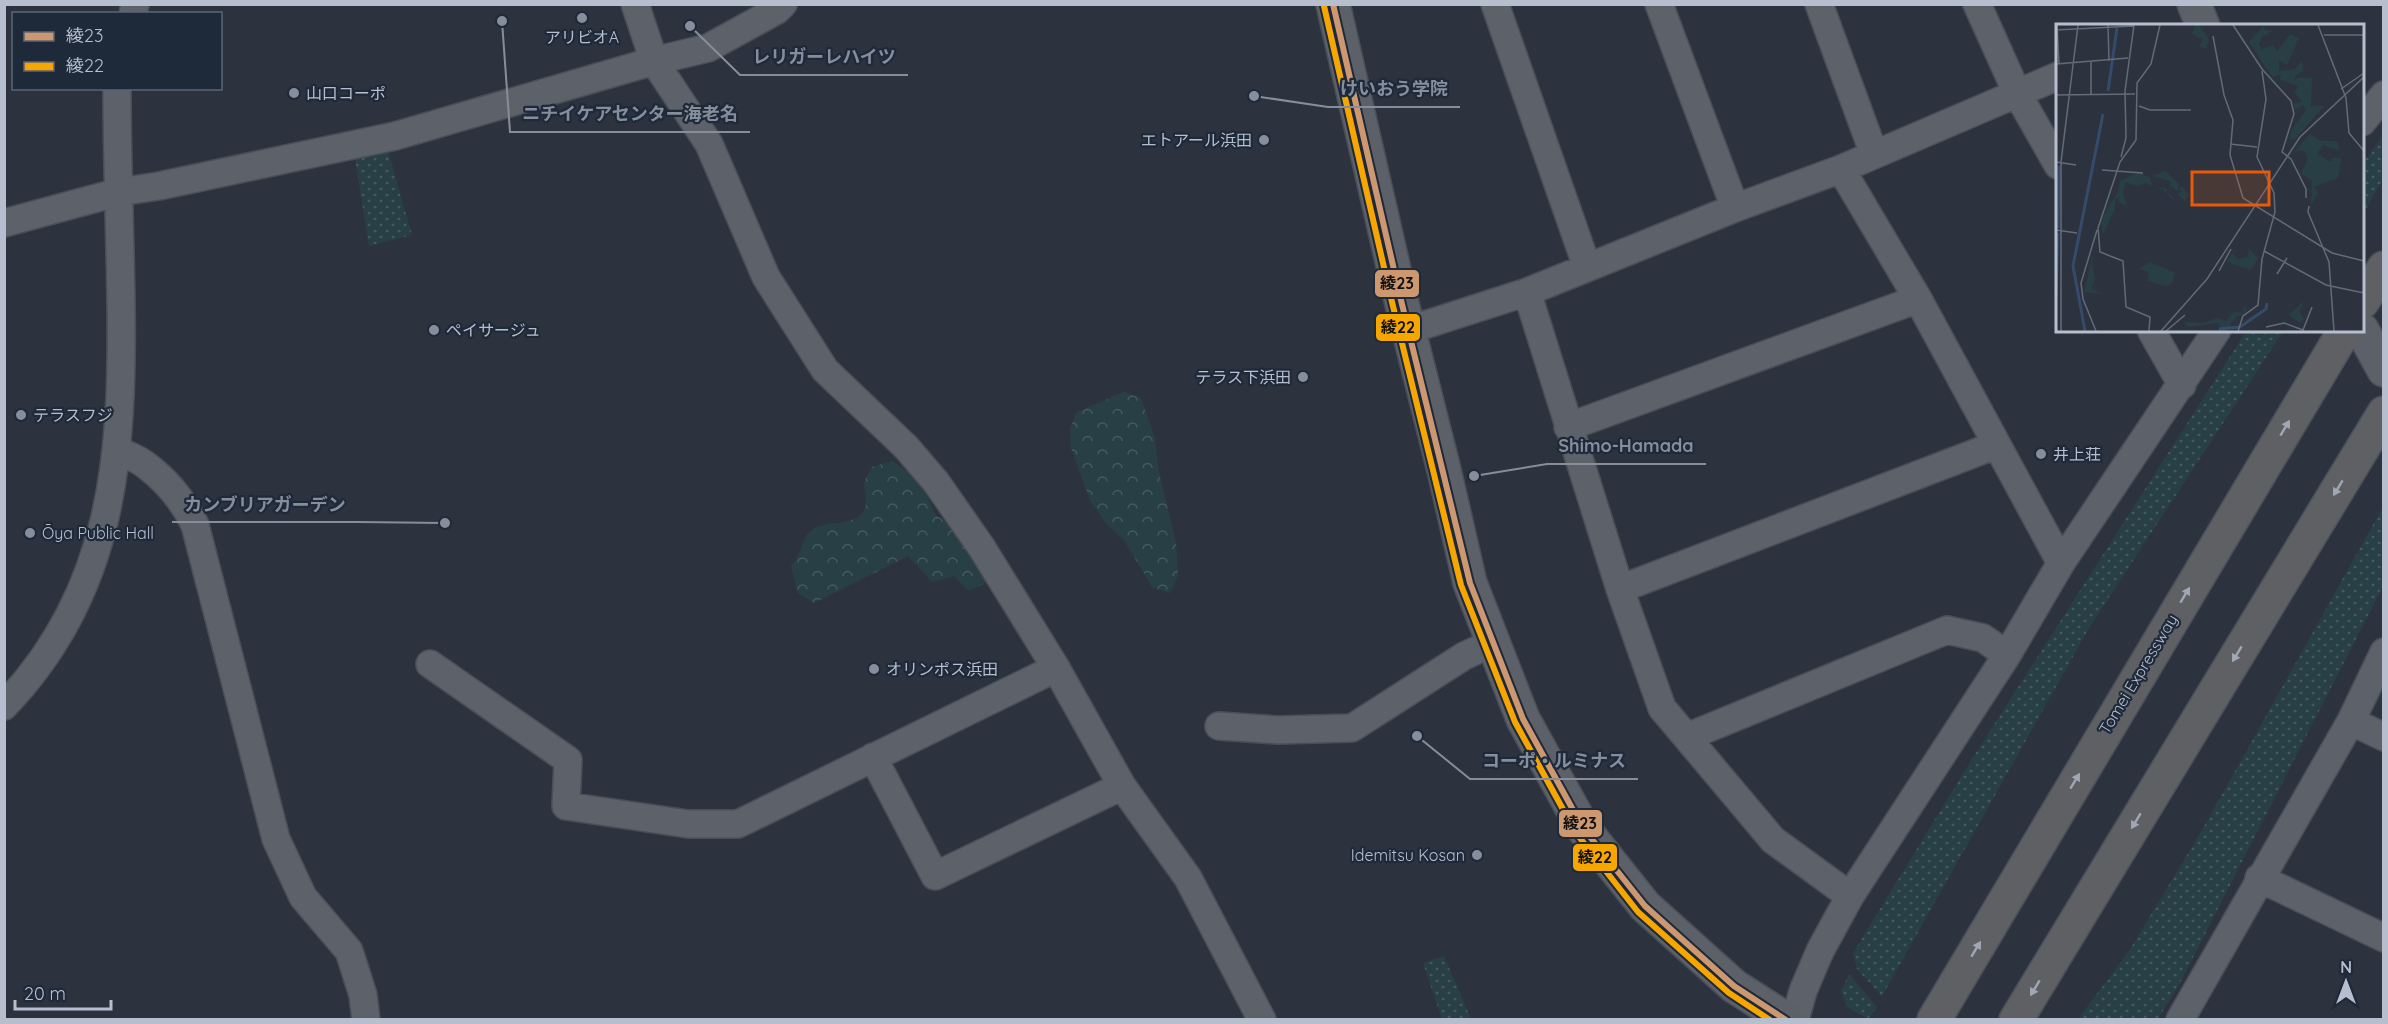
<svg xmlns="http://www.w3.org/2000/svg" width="2388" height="1024" font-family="Quicksand,'Noto Sans JP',sans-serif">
	<defs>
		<pattern id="grass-dots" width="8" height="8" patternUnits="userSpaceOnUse" patternTransform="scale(1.5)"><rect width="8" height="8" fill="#284045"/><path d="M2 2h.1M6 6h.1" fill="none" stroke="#455a5f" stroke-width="1.8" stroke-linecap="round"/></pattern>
		<pattern id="forest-crowns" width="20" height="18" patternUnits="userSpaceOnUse" patternTransform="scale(1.5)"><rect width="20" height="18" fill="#284045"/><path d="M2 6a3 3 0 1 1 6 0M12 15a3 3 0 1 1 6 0" fill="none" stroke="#455a5f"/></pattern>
	</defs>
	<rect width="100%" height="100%" fill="#2c333e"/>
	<!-- grass -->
	<path fill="url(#grass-dots)" d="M2383 135V179L2363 214V163Z
		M386 144 412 235 369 246 354 152Z
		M2247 330H2284L2089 628 1882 996 1857 969 1853 953 1974 756Z
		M2383 507V586L2181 981 2158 1019H2078L2129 951 2201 832Z
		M1444 956 1471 1019H1442L1423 963Z
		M1849 974 1877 1007 1868 1019 1847 1007 1841 991Z"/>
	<!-- forest -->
	<path fill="url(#forest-crowns)" d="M1124 392 1141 398 1155 438 1158 468 1176 543 1178 576 1170 593 1152 587 1124 540 1107 525 1090 500 1071 448 1070 428 1077 412Z
		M892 461 914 476 925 491 935 514 948 524 963 546 988 567 991 580 969 591 954 576 932 582 908 556 814 603 798 593 791 566C803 555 800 537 815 528 829 521 852 526 863 512 869 504 864 493 864 484 865 479 869 473 872 467Z"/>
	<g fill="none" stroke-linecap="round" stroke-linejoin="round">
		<!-- street casing -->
		<g stroke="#494e56" stroke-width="30">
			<path id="street" d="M635 4 654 61 709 144 766 277 825 370 906 447 936 482 982 548 1056 668 1122 786 1188 878 1262 1020
				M1495 4 1587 267
				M1659 4 1735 208
				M1819 4 1874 154
				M1977 4 2017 93 2058 165
				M133 14 135 4
				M2362 122 2384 95
				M1841 169 1918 299 2061 563
				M4 223 119 192 159 186 395 136 654 61 708 48 777 10 783 4
				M1527 292 1620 589 1662 708 1773 840 1850 896
				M1409 330 1527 292 1735 208 1841 169 2058 76
				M2151 330 2182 385
				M1568 427 1918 299
				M117 450C127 455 139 459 147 466 168 482 184 502 195 525L276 839 303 897 349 951 363 995 366 1020
				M1620 589 1996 445
				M430 664 568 760 566 806 688 824H738L1056 668
				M4 706C115 591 123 453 121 303 120 231 117 160 117 88
				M2351 721 2384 737
				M1219 726 1278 730 1352 728 1464 656 1492 643
				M1687 737 1947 630 1983 638 2007 655
				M873 757 935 876 1122 786
				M2259 878 2384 938
				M1795 1020 1803 991 1820 951 1850 896 2007 655 2061 563 2217 330
				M2180 1020 2351 721 2384 652"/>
		</g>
		<!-- secondary casing -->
		<g stroke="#494e56" stroke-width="36">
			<path id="secondary" d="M1333 4 1400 296 1444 470 1470 583 1523 719 1583 828 1645 906 1734 986 1787 1020
				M2194 4 2203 26
				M2362 330 2384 370"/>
		</g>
		<!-- highway casing -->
		<g stroke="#494f59" stroke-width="36">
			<path id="highway" d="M2362 302 2384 268
				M1934 1020 2345 330
				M2016 1020 2384 413"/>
		</g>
		<!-- street -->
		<use href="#street" stroke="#5d626a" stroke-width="27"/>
		<!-- secondary -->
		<use href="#secondary" stroke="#5b6069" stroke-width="33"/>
		<!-- highway -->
		<use href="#highway" stroke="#5e6064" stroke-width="33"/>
		<!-- bus-1 casing -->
		<g stroke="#1e293a" stroke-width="10">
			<path id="bus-1" d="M1333 4 1400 296 1470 583 1523 719 1583 828 1645 906 1734 986 1786 1020"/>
		</g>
		<!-- bus-2 casing -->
		<g stroke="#1e293a" stroke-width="10">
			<path id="bus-2" d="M1324 6 1391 298 1461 585 1515 722 1576 833 1638 912 1729 993 1770 1020"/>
		</g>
		<!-- bus-1 -->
		<use href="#bus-1" stroke="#cd976f" stroke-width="6"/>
		<!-- bus-2 -->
		<use href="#bus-2" stroke="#f7a600" stroke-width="6"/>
	</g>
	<!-- one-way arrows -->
	<defs><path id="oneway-solid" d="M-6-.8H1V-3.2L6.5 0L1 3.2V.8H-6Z" transform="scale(1.5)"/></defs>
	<g fill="#a1a7b4">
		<use href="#oneway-solid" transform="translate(2285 428) rotate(-59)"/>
		<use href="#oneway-solid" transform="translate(2338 488) rotate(121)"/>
		<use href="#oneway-solid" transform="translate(2185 595) rotate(-59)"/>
		<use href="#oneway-solid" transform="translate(2237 654) rotate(121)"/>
		<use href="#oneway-solid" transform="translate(2075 781) rotate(-59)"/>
		<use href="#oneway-solid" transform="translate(2136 821) rotate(121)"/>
		<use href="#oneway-solid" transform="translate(1976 949) rotate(-59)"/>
		<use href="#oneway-solid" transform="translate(2035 988) rotate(121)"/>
	</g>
	<!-- markers -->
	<g fill="#868e9c" stroke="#1e293a" stroke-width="2">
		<circle cx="582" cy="18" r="6"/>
		<circle cx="294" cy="93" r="6"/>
		<circle cx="1264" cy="140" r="6"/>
		<circle cx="434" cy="330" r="6"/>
		<circle cx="1303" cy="377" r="6"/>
		<circle cx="21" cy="415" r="6"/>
		<circle cx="2041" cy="454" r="6"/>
		<circle cx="30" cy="533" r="6"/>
		<circle cx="874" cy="669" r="6"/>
		<circle cx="1477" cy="855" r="6"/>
	</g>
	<g text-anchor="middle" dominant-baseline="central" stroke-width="4.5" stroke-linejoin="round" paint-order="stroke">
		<!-- poi labels -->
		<g font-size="16" fill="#b7bfce" stroke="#1e293a" text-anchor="start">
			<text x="582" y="37" text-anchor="middle">アリビオA</text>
			<text x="306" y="93">山口コーポ</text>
			<text x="1252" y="140" text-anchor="end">エトアール浜田</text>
			<text x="446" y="330">ペイサージュ</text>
			<text x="1291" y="377" text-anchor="end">テラス下浜田</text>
			<text x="33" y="415">テラスフジ</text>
			<text x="2053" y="454">井上荘</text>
			<text x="42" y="533">Ōya Public Hall</text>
			<text x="886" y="669">オリンポス浜田</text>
			<text x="1465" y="855" text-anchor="end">Idemitsu Kosan</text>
		</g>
		<!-- street labels -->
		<g font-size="16" fill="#b7bfce" stroke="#1e293a">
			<text transform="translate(2138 674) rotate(-59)">Tomei Expressway</text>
		</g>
	</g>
	<!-- overview -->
	<g transform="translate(2056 24)">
		<rect width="308" height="308" fill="#2c333e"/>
		<path d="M208 1 209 6 217 7 207 12 203 19 205 25 217 21 221 27 234 10 243 14 231 41 223 36V47L239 45 246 37 247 47 239 52V58L241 54H256L255 82H268L238 116 234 115 235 107 250 86 247 81 238 86V79L246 78 238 67 243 62 224 56 225 51 216 53 193 18ZM254 110 263 116 282 118 283 127 267 121 261 130 274 138 277 134H285V138L282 154 258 163 262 169 255 181 256 156 245 150 252 134 247 126 238 128ZM109 147 123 160 122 165 126 162 133 171 129 177 121 170 127 167 120 166 115 162 114 167V157L96 152ZM82 148 94 154 97 162 111 165V168L114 170 118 175 119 178 108 166 89 159 81 162 69 158 67 170 71 182 62 178 64 172 59 175V185L47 210 45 198 51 185 62 169 64 157ZM182 219 178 226 181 228H176L181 235 192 233 193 225 202 234 195 246 171 238ZM38 226 36 240 39 255 35 264 45 270 28 268ZM94 238 119 249 116 259 110 262 92 257 93 248 83 245ZM248 277 243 287 248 295 244 299 233 291ZM187 283 191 284 190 288 180 293 174 300 176 304H165L162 299 132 303 129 298 148 299 161 294 170 297 178 288 188 289Z" fill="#284045"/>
		<path d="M139 1H143L153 16 150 25 143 22 147 16 136 10Z" fill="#284045"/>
		<path fill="none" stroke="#364a69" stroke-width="3" d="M52 67 61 4M2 204 3 142M0 271 2 209M163 305 184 303 210 285 211 279M29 307 17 242 47 90"/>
		<path fill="none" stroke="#646b78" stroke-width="1.5" d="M1 1 3 40M52 1 53 37M177 1 206 45 235 77 238 90 226 128 235 135 250 165V174M262 1 290 74 293 109 308 127M0 6 77 2M268 11H308M157 12 168 71 177 96 174 131 187 174 276 229 308 237M35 38V70M0 40 72 34M285 65 308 49M0 71 79 70M83 82 94 86H135M174 120 201 123M65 133 70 114 69 67 78 1M0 138 20 141M46 146 87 149M253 182 252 188 273 238 278 307M0 206 21 209M208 227 270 261 308 269M163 247 175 225M221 250 231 234M210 303 228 299 247 306 256 283M5 307V138L22 1M40 307 27 275 25 259 41 206M93 307 94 293 70 283 67 237 44 228 42 204 64 138 80 116 81 59 95 40 104 1M105 307 151 255 244 113 308 53M110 307 129 291M182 307 187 292 202 281 206 235 219 188 218 169 201 133 210 75 206 47"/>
		<path fill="#e8590c" fill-opacity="0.15" stroke="#e8590c" stroke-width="3" d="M136 148H213V181H136Z"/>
		<rect width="308" height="308" fill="none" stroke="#b7bfce" stroke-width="3"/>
	</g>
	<!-- callouts -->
	<path fill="none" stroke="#868e9c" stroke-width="2" d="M690 26L740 75H908M1254 96L1328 107H1460M502 21L510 132H750M1474 476L1547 464H1706M445 523L358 522H172M1417 736L1470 779H1638"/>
	<g fill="#868e9c" stroke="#1e293a" stroke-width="2">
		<circle cx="690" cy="26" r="6"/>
		<circle cx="1254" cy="96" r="6"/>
		<circle cx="502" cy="21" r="6"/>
		<circle cx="1474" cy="476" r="6"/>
		<circle cx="445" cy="523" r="6"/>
		<circle cx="1417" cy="736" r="6"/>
	</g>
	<g font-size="18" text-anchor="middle" font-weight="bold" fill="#868e9c" stroke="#1e293a" stroke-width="4.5" stroke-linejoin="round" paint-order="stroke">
		<text x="824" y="63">レリガーレハイツ</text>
		<text x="1394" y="95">けいおう学院</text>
		<text x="630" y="120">ニチイケアセンター海老名</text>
		<text x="1626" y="452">Shimo-Hamada</text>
		<text x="265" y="511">カンブリアガーデン</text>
		<text x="1554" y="767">コーポ・ルミナス</text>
	</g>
	<g stroke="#1e293a" stroke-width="2">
		<rect x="1374" y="269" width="46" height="29" rx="6" fill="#cd976f"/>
		<rect x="1375" y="313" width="46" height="29" rx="6" fill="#f7a600"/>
		<rect x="1558" y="809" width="45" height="29" rx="6" fill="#cd976f"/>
		<rect x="1572" y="843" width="46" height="29" rx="6" fill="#f7a600"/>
	</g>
	<g font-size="16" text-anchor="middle" font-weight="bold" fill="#111">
		<text x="1397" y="289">綾23</text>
		<text x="1398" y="333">綾22</text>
		<text x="1580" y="829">綾23</text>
		<text x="1595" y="863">綾22</text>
	</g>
	<!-- border -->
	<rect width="2388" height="1024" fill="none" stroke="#b7bfce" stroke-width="12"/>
	<!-- legend -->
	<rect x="12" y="12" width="210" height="78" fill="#1e293a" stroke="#5b6575" stroke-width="1.5"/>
	<rect x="24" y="32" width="30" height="9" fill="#cd976f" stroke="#5b6575" stroke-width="1.5"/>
	<text x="66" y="42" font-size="18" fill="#b7bfce">綾23</text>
	<rect x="24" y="62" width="30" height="9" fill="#f7a600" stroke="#5b6575" stroke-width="1.5"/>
	<text x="66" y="72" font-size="18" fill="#b7bfce">綾22</text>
	<!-- north arrow -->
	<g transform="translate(2346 982)" stroke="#1e293a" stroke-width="4.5" paint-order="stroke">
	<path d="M0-4.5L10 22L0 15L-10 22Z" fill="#b7bfce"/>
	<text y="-9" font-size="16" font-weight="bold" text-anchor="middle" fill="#b7bfce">N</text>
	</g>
	<!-- scale -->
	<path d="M15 1000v9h96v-9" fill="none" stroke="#b7bfce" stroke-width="3"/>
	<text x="24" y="1000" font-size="18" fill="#b7bfce" stroke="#1e293a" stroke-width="4.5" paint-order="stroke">20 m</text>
</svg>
